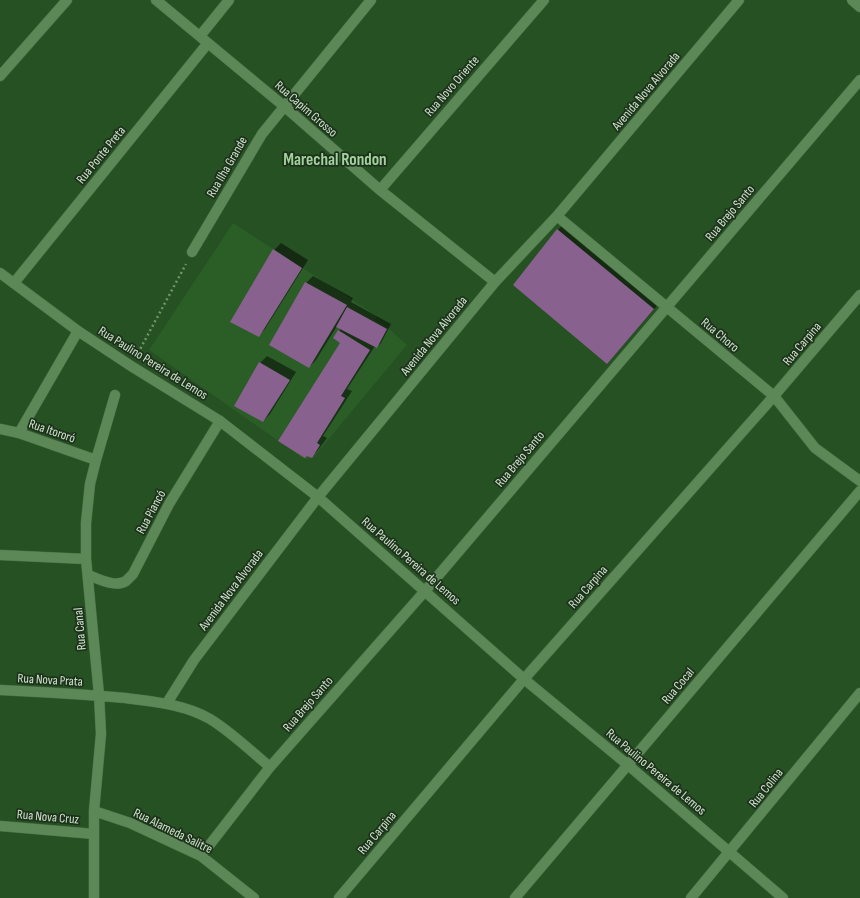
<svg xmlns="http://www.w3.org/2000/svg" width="860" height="898" font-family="'Sofia Sans Condensed',sans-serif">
	<rect width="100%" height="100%" fill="#265122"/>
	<!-- built -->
	<path fill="#2b5d27" d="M233 223 377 316 375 320 387 327 407 345 313 458 304 459 149 350Z"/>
	<!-- shadow -->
	<path fill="#0007" d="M567 220 663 299 616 353 514 285 558 230Z
		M281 243 308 260 265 329 258 336 274 250Z
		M313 276 353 298 351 302 391 324 381 343 377 347 375 346 347 389 352 391 323 436 327 438 318 450 312 457 342 343 339 331 341 328 337 326 316 360 309 367 306 283Z
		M267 356 296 372 270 414 263 421 260 363Z"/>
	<!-- building -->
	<path fill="#88618e" d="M557 229 654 309 607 364 513 285Z
		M273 249 302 268 259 337 230 322Z
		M305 282 347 305 309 368 269 345Z
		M347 307 387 329 377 348 336 327Z
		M338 330 370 350 341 396 345 398 317 443 320 445 312 458 307 456 305 458 278 441 340 343 333 338Z
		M259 362 290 380 263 422 234 406Z"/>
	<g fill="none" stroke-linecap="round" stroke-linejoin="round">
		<!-- street casing -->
		<g stroke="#476e45" stroke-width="11">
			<path id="street" d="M156 0 285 107 380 190 495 282
				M852 0 860 7
				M200 36 229 0
				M0 76 67 0
				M380 190 544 0
				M557 216 774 396 815 448 860 481
				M192 252 262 134 371 0
				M14 283 208 43
				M0 429 19 433 96 460
				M19 433 78 331
				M0 555 86 559
				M88 575C99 579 115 588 126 581 128 579 131 576 133 574L169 504 220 421
				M0 690C42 692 83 694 125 698 154 702 184 704 210 719 230 731 252 752 270 767
				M167 703 194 660 318 497 495 282 557 216 739 0
				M94 811 130 823 201 856 254 898
				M0 826 94 834
				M201 856 270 767 425 591 860 80
				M94 898V811L101 734 99 695 86 559V523L90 484 96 460 115 395
				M339 898 524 679 774 396 860 295
				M515 898 860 491
				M691 898 860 693"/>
		</g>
		<!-- secondary casing -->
		<g stroke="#476e45" stroke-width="11">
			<path id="secondary" d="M0 273 78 331 131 366 220 421 318 497 524 679 628 765 783 898"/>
		</g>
		<!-- path -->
		<path stroke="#71936d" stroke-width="2.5" stroke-dasharray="2 3" stroke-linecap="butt" d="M138 353 186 264"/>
		<!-- street -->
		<use href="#street" stroke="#5b8856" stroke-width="10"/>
		<!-- secondary -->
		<use href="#secondary" stroke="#5b8856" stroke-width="10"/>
	</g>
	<g text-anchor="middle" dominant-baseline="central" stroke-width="3.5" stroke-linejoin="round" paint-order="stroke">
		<!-- street labels -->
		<g font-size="13" fill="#cde5ca" stroke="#1e311c">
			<text transform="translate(452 86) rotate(-49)">Rua Novo Oriente</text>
			<text transform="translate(646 91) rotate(-50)">Avenida Nova Alvorada</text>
			<text transform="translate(306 109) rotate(41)">Rua Capim Grosso</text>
			<text transform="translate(101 155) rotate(-51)">Rua Ponte Preta</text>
			<text transform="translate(227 167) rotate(-60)">Rua Ilha Grande</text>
			<text transform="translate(730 213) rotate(-50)">Rua Brejo Santo</text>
			<text transform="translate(720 335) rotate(40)">Rua Choro</text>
			<text transform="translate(434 336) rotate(-51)">Avenida Nova Alvorada</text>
			<text transform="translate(802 344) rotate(-50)">Rua Carpina</text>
			<text transform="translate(153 363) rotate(32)">Rua Paulino Pereira de Lemos</text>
			<text transform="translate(52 431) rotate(19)">Rua Itororó</text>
			<text transform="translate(520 459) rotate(-50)">Rua Brejo Santo</text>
			<text transform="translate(151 512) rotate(-62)">Rua Piancó</text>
			<text transform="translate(411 561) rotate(41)">Rua Paulino Pereira de Lemos</text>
			<text transform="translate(588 587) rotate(-49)">Rua Carpina</text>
			<text transform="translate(231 590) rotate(-53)">Avenida Nova Alvorada</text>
			<text transform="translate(80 629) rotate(-95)">Rua Canal</text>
			<text transform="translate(50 680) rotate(3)">Rua Nova Prata</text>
			<text transform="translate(678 686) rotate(-50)">Rua Cocal</text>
			<text transform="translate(308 704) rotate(-49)">Rua Brejo Santo</text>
			<text transform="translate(656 772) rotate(40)">Rua Paulino Pereira de Lemos</text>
			<text transform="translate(766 788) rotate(-51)">Rua Colina</text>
			<text transform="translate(48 817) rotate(5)">Rua Nova Cruz</text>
			<text transform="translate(173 831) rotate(26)">Rua Alameda Salitre</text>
			<text transform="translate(377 833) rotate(-50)">Rua Carpina</text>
		</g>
		<!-- district labels -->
		<g font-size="17" font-weight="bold" fill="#a3d39d" stroke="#1e311c">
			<text x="335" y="160">Marechal Rondon</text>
		</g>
	</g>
</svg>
